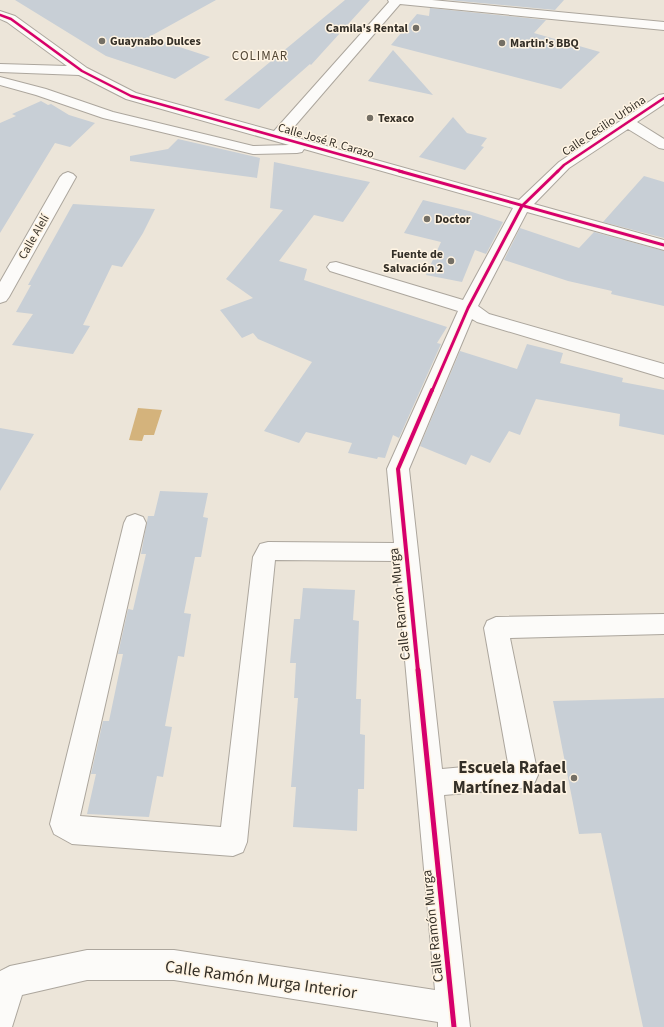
<svg xmlns="http://www.w3.org/2000/svg" width="664" height="1027" font-family="'Source Sans 3',sans-serif">
	<rect width="100%" height="100%" fill="#ece5d9"/>
	<!-- water -->
	<path fill="#d4b37c" d="M138 408 162 410 154 435H144L142 441 129 440Z"/>
	<!-- building -->
	<path fill="#c8cfd6" d="M15 0H216L149 37 210 57 175 79 106 56Z
		M345 0H370L311 65 310 64 259 109 224 100Z
		M448 0H564L555 10Z
		M430 8 546 20 534 33 600 52 561 89 391 45 417 14 429 16Z
		M393 50 433 95 368 81Z
		M41 101 48 105 51 104 69 115 95 123 70 147 55 143 0 233V123L16 116 12 114Z
		M453 117 467 133 487 138 481 146 484 147 465 170 419 157Z
		M178 139 260 158 257 178 130 161V156L168 149Z
		M274 162 370 182 343 222 314 215 279 261 307 269 304 280 447 327 437 343 441 344 399 438 393 435 385 458 378 457 377 459 348 453 352 443 306 432 299 443 264 431 312 362 258 339 253 333 242 338 220 310 253 298 226 279 283 210 270 208Z
		M644 176 664 182V238L603 222Z
		M423 200 469 211 503 222 486 254 475 250 462 282 426 275 441 242 404 233Z
		M73 204 155 209 143 233 122 267 112 265 83 325 90 326 73 354 12 345 33 314 16 312 31 285H28Z
		M520 228 579 248 594 232 664 251V306L611 294 612 291 568 281 504 260Z
		M527 344 563 353 560 363 623 378 622 382 664 390V435L619 426 620 414 536 399 520 435 509 431 490 463 471 455 466 465 420 446 460 351 517 369Z
		M0 428 34 434 0 491Z
		M160 491 208 493 203 517 208 518 201 557H195L184 613 191 614 184 657 178 656 165 726 172 727 163 777 157 776 149 817 87 814 96 774H91L103 721H109L123 654H118L128 609 133 610 146 554H141L148 516H154Z
		M303 588 355 590 353 620 359 621 356 699H361L360 734 365 735 364 789H358L357 831 293 827 296 787H291L298 698H294L296 663H290L294 619H300Z
		M664 698V1027H643L601 833 579 834 553 701Z"/>
	<g fill="none" stroke-linecap="round" stroke-linejoin="round">
		<!-- minor casing -->
		<g stroke="#aca69d" stroke-width="2">
			<path id="minor" d="M388 0H432L664 22V30L400 4 287 135 519 200 559 162 659 95 664 94V104L637 122 664 139V149L659 148 628 129 569 168 534 204 664 240V250L527 212 478 306 489 314 664 364V378L477 322 472 319 409 469 442 769 508 763 484 628 487 621 496 617 664 614V634L510 638 538 775 534 784 524 788 444 795 470 1027H438V1022L174 980H87L22 995 12 1027H0V971L10 966 87 950H174L435 990 396 561 275 560 247 842 243 852 233 856 72 844 54 834 50 824 124 523 127 517 135 514 143 517 146 523 80 816 221 827 253 557 260 544 268 542 394 543 387 469 458 311 330 271 327 267 330 263 336 262 463 300 513 208 304 149 302 152 297 153 253 154 103 118 36 95 0 85V77L46 89 113 112 253 146 289 145 126 99 79 75 0 72V64L67 66 7 22 0 19V11L15 16 87 68 136 93 274 131 389 2Z
				M68 172 73 174 76 177 9 297 6 301 0 303V282L60 177 63 174Z"/>
		</g>
		<!-- minor -->
		<use href="#minor" fill="#fcfbf9" fill-rule="evenodd"/>
		<!-- cycleway-far3 casing -->
		<g stroke="#fff4e3" stroke-width="4">
			<path id="cycleway-far3" d="M0 15 11 19 82 71 131 96 403 172
				M557 172 564 165 664 98"/>
		</g>
		<!-- cycleway-far2 casing -->
		<g stroke="#fff4e3" stroke-width="5">
			<path id="cycleway-far2" d="M399 171 664 245
				M432 391 468 308 522 206 558 171"/>
		</g>
		<!-- cycleway-far1 casing -->
		<g stroke="#fff4e3" stroke-width="6">
			<path id="cycleway-far1" d="M418 671 398 469 432 390"/>
		</g>
		<!-- cycleway casing -->
		<g stroke="#fff4e3" stroke-width="8">
			<path id="cycleway" d="M418 670 454 1027"/>
		</g>
		<!-- cycleway-far3 -->
		<use href="#cycleway-far3" stroke="#d6006c" stroke-width="2.5"/>
		<!-- cycleway-far2 -->
		<use href="#cycleway-far2" stroke="#d6006c" stroke-width="3"/>
		<!-- cycleway-far1 -->
		<use href="#cycleway-far1" stroke="#d6006c" stroke-width="4"/>
		<!-- cycleway -->
		<use href="#cycleway" stroke="#d6006c" stroke-width="5"/>
	</g>
	<!-- markers -->
	<g fill="#746f65" stroke="#fff4e3" stroke-width="1.5">
		<circle cx="416" cy="28" r="4"/>
		<circle cx="102" cy="41" r="4"/>
		<circle cx="502" cy="43" r="4"/>
		<circle cx="370" cy="118" r="4"/>
		<circle cx="427" cy="219" r="4"/>
		<circle cx="451" cy="261" r="4"/>
		<circle cx="574" cy="778" r="4"/>
	</g>
	<g text-anchor="middle" dominant-baseline="central" stroke-width="3" stroke-linejoin="round" paint-order="stroke">
		<!-- far-poi labels -->
		<g font-size="12" font-weight="bold" fill="#342f27" stroke="#fff4e3" text-anchor="start">
			<text x="408" y="28" text-anchor="end">Camila's Rental</text>
			<text x="110" y="41">Guaynabo Dulces</text>
			<text x="510" y="43">Martin's BBQ</text>
			<text x="378" y="118">Texaco</text>
			<text x="435" y="219">Doctor</text>
			<text x="443" y="254" text-anchor="end">Fuente de<tspan x="443" dy="14">Salvación 2</tspan></text>
		</g>
		<!-- far-street labels -->
		<g font-size="12" fill="#342f27" stroke="#fff4e3">
			<text transform="translate(604 126) rotate(-34)">Calle Cecilio Urbina</text>
			<text transform="translate(326 141) rotate(16)">Calle José R. Carazo</text>
			<text transform="translate(34 237) rotate(-60)">Calle Alelí</text>
		</g>
		<!-- far-neighbourhood labels -->
		<g font-size="13" letter-spacing="1" fill="#534736" stroke="#fff4e3">
			<text x="260" y="56">COLIMAR</text>
		</g>
		<!-- street labels -->
		<g font-size="14" fill="#342f27" stroke="#fff4e3">
			<text transform="translate(400 604) rotate(-96)">Calle Ramón Murga</text>
			<text transform="translate(433 926) rotate(-96)">Calle Ramón Murga</text>
		</g>
		<!-- near-poi labels -->
		<g font-size="17" font-weight="bold" fill="#342f27" stroke="#fff4e3" text-anchor="end">
			<text x="566" y="768">Escuela Rafael<tspan x="566" dy="20">Martínez Nadal</tspan></text>
		</g>
		<!-- near-street labels -->
		<g font-size="17" fill="#342f27" stroke="#fff4e3">
			<text transform="translate(261 980) rotate(8)">Calle Ramón Murga Interior</text>
		</g>
	</g>
</svg>
